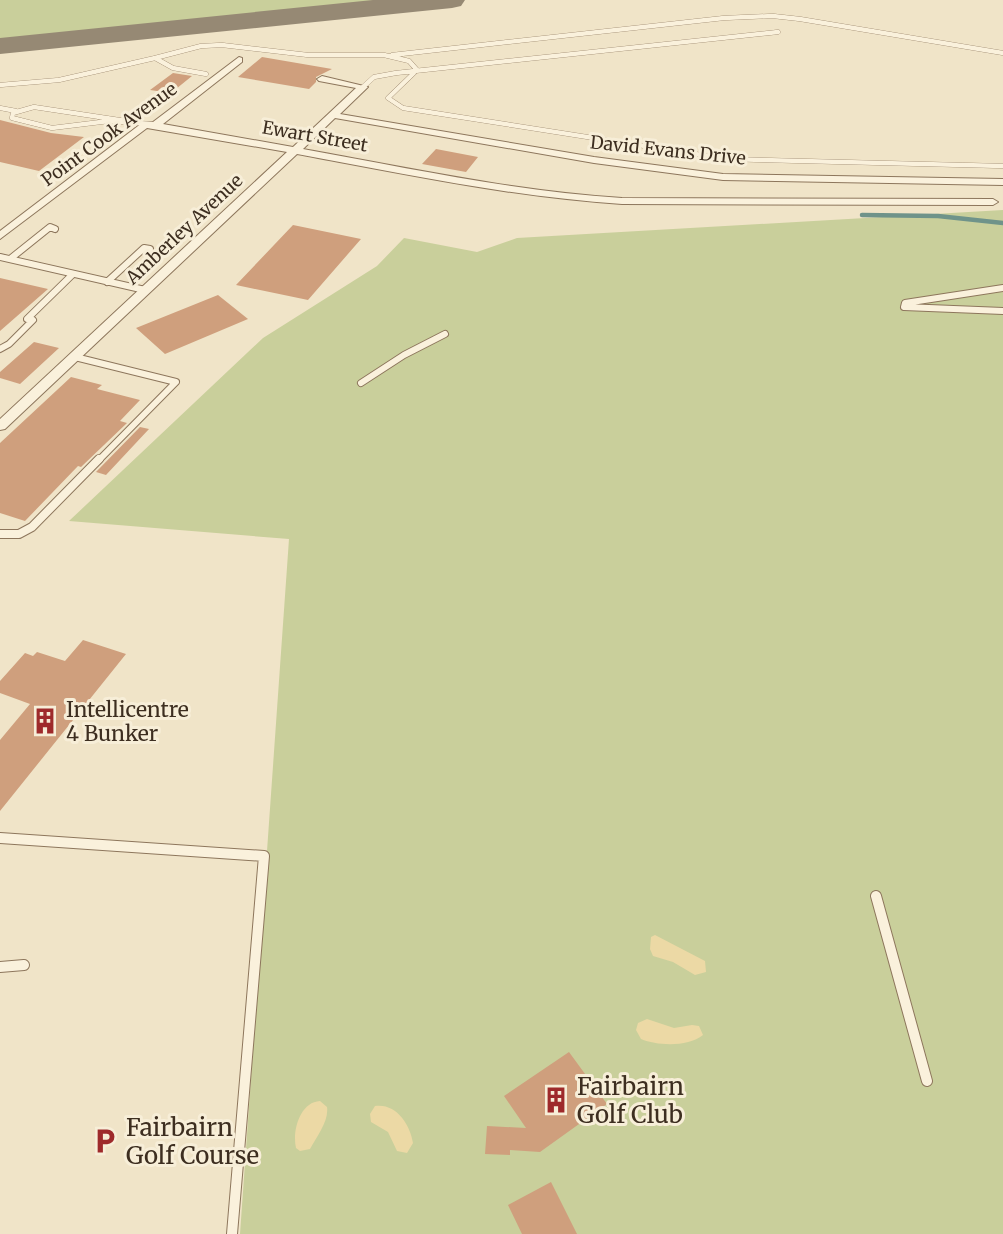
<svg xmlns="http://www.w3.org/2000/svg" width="1003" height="1234" font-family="Merriweather,serif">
	<rect width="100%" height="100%" fill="#f0e4c8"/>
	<!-- green -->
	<path fill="#c9cf9b" d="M0 0H387L0 39Z
		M1003 210V1234H240L289 539 69 521 263 338 377 266 404 238 477 252 517 238Z"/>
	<!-- sand -->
	<path fill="#ecd9a5" d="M655 935 705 961 706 972 695 975 673 962 653 956 650 949 651 937Z
		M647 1019 674 1028 692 1025 699 1026 703 1035C688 1047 658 1046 641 1039L636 1030 638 1023Z
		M320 1101 327 1107C329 1121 317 1136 310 1149L300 1151 296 1148C292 1131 300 1102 320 1101Z
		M375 1106C396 1103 410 1124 413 1143L407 1153 397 1151 388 1132 371 1122 370 1114Z"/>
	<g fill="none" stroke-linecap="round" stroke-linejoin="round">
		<!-- stream -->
		<path stroke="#6f938a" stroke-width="4.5" d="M862 215 938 216 1003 223"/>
		<!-- taxiway -->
		<path fill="#968974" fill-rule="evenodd" d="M373 0H465L461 6 452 8 0 54V38Z"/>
	</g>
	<!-- building -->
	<path fill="#cf9f7d" d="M262 57 332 69 316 77V82L309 89 238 77Z
		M173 73 192 76 171 93 150 90Z
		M0 120 51 133 84 137 39 171 0 162Z
		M436 149 478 157 466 172 422 164Z
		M293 225 361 239 308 300 236 285Z
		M0 278 48 289 0 331Z
		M218 295 248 319 165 354 136 328Z
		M34 342 59 348 20 384 0 378V372Z
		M71 377 102 385 97 389 140 400 120 421 127 423 81 467 78 466 25 521 0 513V443Z
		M140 427 149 429 106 475 96 472Z
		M83 640 126 654 0 811V740L30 704 0 693V681L25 653 33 656 37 652 65 661Z
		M569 1052 607 1104 540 1152 510 1150V1155L485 1154 487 1126 526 1128 504 1096Z
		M551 1182 577 1234H522L508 1205Z"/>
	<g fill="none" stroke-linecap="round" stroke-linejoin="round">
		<!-- service-far3 casing -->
		<g stroke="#8d765c" stroke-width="5">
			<path id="service-far3" d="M392 55 724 18 773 16 800 19 1003 53
				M206 74 173 68 155 58 201 46 222 45 308 55H384L409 61 417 70 388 98 403 108 727 159 1003 166
				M0 85 59 80 155 58
				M363 87 374 77 396 73 778 32
				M0 108 16 111
				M126 121 34 107 13 113 12 118 52 128 109 121 152 124"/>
		</g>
		<!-- service-far2 casing -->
		<g stroke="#8d765c" stroke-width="8">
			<path id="service-far2" d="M0 257 145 290
				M10 259 50 227 55 229
				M107 282 144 248 150 249
				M1003 288 905 303 904 307 1003 311
				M0 349 9 344 33 320 27 319 73 274
				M75 357 176 382 98 461
				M361 383 404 355 445 334"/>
		</g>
		<!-- service-far1 casing -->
		<g stroke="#8d765c" stroke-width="10">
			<path id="service-far1" d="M0 534H19L32 527 99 459"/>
		</g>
		<!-- service casing -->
		<g stroke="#8d765c" stroke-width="12">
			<path id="service" d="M0 838 264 856 232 1234
				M876 896 927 1081
				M0 967 24 965"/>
		</g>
		<!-- minor casing -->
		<g stroke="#8d765c" stroke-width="2">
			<path id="minor" d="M239 57 242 58V62L163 124 293 147 356 88 319 81 317 79 322 76 368 87 340 114 594 157 723 174 1003 179V185L723 180 594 163 335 118 303 149C408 168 514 191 622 198L993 199 998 202 993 205 622 204C513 197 405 174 297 154L5 429 0 430V419L287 152 147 128 0 239V231L142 123 153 122Z"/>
		</g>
		<!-- service-far3 -->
		<use href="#service-far3" stroke="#faf1dc" stroke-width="4.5"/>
		<!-- service-far2 -->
		<use href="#service-far2" stroke="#faf1dc" stroke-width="6"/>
		<!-- service-far1 -->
		<use href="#service-far1" stroke="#faf1dc" stroke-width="8"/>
		<!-- service -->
		<use href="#service" stroke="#faf1dc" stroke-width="10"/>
		<!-- minor -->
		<use href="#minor" fill="#faf1dc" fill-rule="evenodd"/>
	</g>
	<!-- icons -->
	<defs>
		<g id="building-bare" transform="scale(2.1)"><path d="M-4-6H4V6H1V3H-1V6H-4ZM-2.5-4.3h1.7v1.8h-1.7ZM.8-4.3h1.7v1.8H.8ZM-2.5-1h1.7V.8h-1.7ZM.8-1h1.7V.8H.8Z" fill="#9e2a2b" stroke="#f7eed8" stroke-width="2.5" paint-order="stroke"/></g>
		<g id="parking-bare" transform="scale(2.1)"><path d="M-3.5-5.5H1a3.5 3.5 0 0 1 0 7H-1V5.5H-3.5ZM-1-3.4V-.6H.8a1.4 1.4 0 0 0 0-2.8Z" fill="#9e2a2b" stroke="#f7eed8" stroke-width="2.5" paint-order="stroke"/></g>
	</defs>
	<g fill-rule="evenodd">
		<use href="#building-bare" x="45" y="721"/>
		<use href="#building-bare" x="556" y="1100"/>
		<use href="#parking-bare" x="105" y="1141"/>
	</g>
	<g text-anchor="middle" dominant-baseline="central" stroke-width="6" stroke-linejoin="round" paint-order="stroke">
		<!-- far-street labels -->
		<g font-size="18" fill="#3d2e20" stroke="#f7eed8">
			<text transform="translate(109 134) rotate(-36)">Point Cook Avenue</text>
			<text transform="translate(315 136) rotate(10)">Ewart Street</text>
			<text transform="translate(668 150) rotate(6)">David Evans Drive</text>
			<text transform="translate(184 229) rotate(-43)">Amberley Avenue</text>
		</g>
		<!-- poi labels -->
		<g font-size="21" fill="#3d2e20" stroke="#f7eed8" text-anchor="start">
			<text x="66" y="709">Intellicentre<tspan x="66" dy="24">4 Bunker</tspan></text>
		</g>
		<!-- near-poi labels -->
		<g font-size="24" fill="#3d2e20" stroke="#f7eed8" text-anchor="start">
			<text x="577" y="1086">Fairbairn<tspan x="577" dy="28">Golf Club</tspan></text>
			<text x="126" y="1127">Fairbairn<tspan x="126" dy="28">Golf Course</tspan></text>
		</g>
	</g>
</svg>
